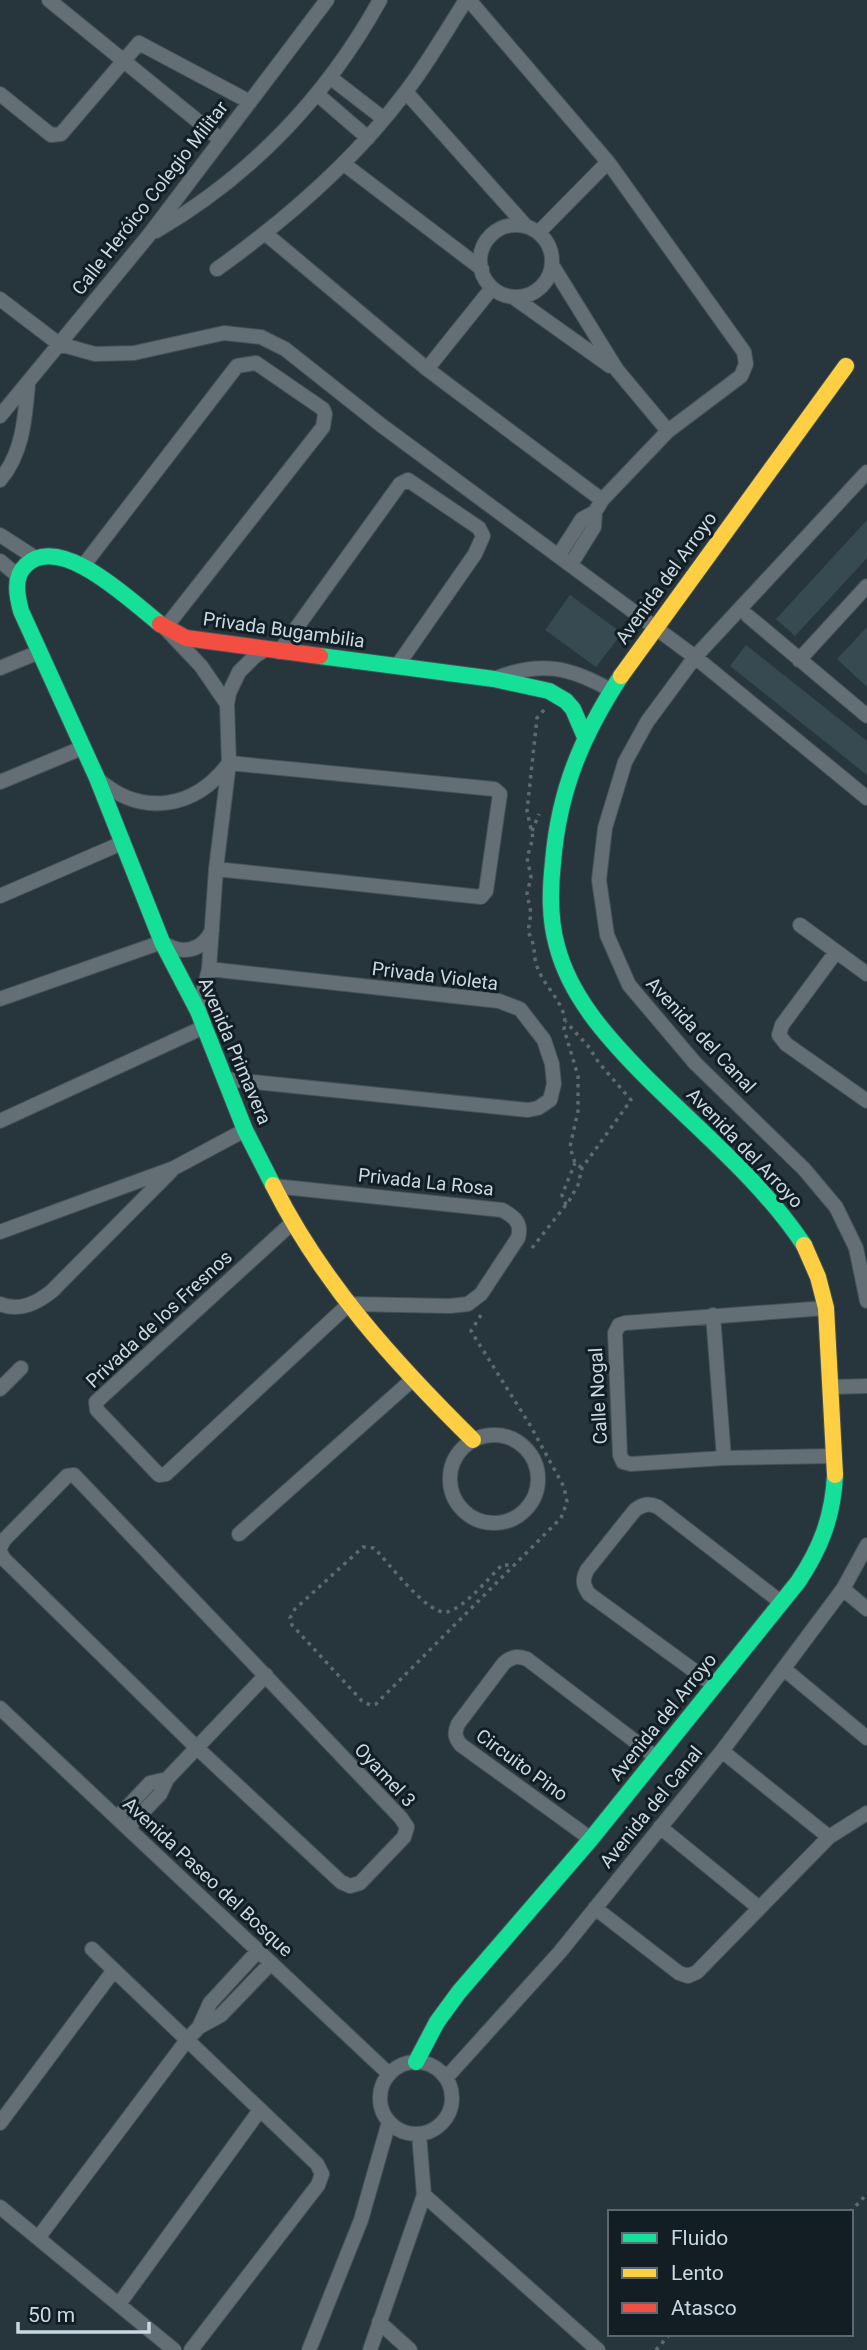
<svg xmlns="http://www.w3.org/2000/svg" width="867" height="2350" font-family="Roboto,sans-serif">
	<rect width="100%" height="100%" fill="#26363c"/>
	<!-- building -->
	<path fill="#384a51" d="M867 520V558L795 636 776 619Z
		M570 595 622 633 596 667 545 630Z
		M867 627V687L837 659Z
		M746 645 867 741V775L730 666Z"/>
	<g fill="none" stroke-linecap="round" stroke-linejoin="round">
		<!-- street casing -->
		<g stroke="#445257" stroke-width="16">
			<path id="street" d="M49 0 221 140
				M469 0 608 162 744 352 746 364 741 376 668 431 602 500 595 512 594 527 571 564
				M331 78 384 119
				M406 92 525 225
				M0 94 51 135 61 134 139 43 250 102
				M317 94 368 138
				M344 164 482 269
				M480 261a36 36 0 1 1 72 0a36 36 0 1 1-72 0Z
				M156 231C251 176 327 96 380 0
				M539 232 608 162
				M266 234 427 369 602 500
				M552 265 617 370 668 431
				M217 269C287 219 352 163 404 94 427 65 446 31 466 0
				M513 297 610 366
				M0 299 59 344 95 354 134 353 224 333 261 337 285 349 381 425 695 657 867 798
				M427 369 492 288
				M0 416 149 235 327 0
				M867 472 695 657 647 722 625 762 605 828 599 880 607 935 629 985 695 1063 804 1169 836 1207 856 1248 867 1301
				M0 480C23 453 25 418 28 384
				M0 535 34 557
				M559 555 582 519 595 512
				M0 561 18 576
				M83 566 237 366 256 363 323 409 325 414 323 427 165 628 201 666 227 704
				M748 616 867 716
				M279 652 400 484 408 480 479 528 483 536 475 554 397 666
				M799 660 867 586
				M0 668 39 652
				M494 679C540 660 571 667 612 691
				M99 780C142 817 195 809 229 763L494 789 500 794 486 891 481 897 216 869
				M0 782 82 748
				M0 896 122 843
				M800 925 867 974
				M836 952 782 1025 779 1035 786 1044 867 1101
				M209 969 499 1001 520 1009 544 1040 552 1064 554 1084 550 1100 538 1108 528 1110 224 1079
				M0 999 162 942C181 956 203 951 212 930
				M198 1011 209 969 216 869 229 763 227 704 229 693 239 672 255 656 265 650
				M0 1121 204 1027
				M274 1186 502 1210C515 1217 522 1223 518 1238L481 1294 468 1304 450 1306 349 1304 166 1474 159 1475 97 1410 96 1402 292 1223
				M0 1232 174 1168 245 1130
				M0 1304C20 1312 37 1303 52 1291L171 1171
				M826 1308 625 1323 619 1325 615 1333 620 1455 623 1462 631 1464 724 1458 835 1456
				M713 1315 724 1458
				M830 1387 867 1386
				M0 1389 21 1368
				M450 1479a44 44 0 1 1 88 0a44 44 0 1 1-88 0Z
				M239 1534 412 1380
				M0 1548 4 1540 67 1476 74 1475 401 1818 407 1827 404 1837 360 1883 350 1886 341 1882 196 1747 4 1559 0 1552
				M843 1589 867 1609
				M784 1669 867 1738
				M715 1686 589 1594C583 1585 582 1580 587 1570L635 1510C643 1504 649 1503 658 1507L782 1603
				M0 1708 389 2074
				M722 1751 829 1837
				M117 1818 150 1783 167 1779
				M660 1827 758 1907
				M128 1828 160 1794 167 1779 266 1675
				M591 1839 461 1745C455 1738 454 1733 458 1724L504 1663C512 1656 518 1656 527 1659L657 1758
				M595 1908 679 1973 688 1976 697 1972 829 1837 867 1813
				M92 1949 317 2164 322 2174 318 2185 191 2350
				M199 2027 210 2003 258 1951
				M380 2098a36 36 0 1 1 72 0a36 36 0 1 1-72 0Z
				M446 2078 560 1952 722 1751 843 1589 867 1545
				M0 2123 114 1970
				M424 2195 598 2350
				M0 2207 174 2350
				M38 2238 187 2040 199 2027 221 2015 271 1963
				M119 2304 260 2110
				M379 2322 410 2350
				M309 2350 361 2220 389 2122
				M370 2350 424 2195 419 2134"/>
		</g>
		<!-- fast casing -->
		<g stroke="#445257" stroke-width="18">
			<path id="fast" d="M160 624C132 602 61 532 26 565 13 577 17 596 21 611L97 778 162 942 198 1011 245 1130 273 1185
				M320 656 494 679 549 691 566 701 573 709 585 737
				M621 676C582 736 559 790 553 862 550 890 549 918 557 946 570 996 606 1036 641 1072 696 1128 761 1180 804 1245
				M416 2062 437 2022 459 1992 591 1839 798 1582C821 1548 833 1516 835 1475"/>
		</g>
		<!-- slow casing -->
		<g stroke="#445257" stroke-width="18">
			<path id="slow" d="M621 676 846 366
				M273 1185C322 1283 395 1363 473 1440
				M804 1245 818 1277 826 1308 835 1475"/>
		</g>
		<!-- jam casing -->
		<g stroke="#445257" stroke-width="18">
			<path id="jam" d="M160 624 186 638 320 656"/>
		</g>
		<!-- path -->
		<path stroke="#5f6a6e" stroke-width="3.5" stroke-dasharray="3.5 5" stroke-linecap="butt" d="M544 710 537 718 527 811 533 838 527 858 531 877 527 894 531 913 528 932C537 947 532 956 538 969 545 988 570 1008 564 1029L578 1076V1111L570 1147 575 1163 582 1168
			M532 831 539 814
			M566 1205 562 1195 575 1163
			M532 1248 569 1201 578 1185 582 1168 631 1100 599 1063 588 1046 566 1022
			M481 1315 471 1331 530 1425 564 1487 567 1502 561 1518 376 1704 370 1705 362 1701 292 1625 290 1618 295 1609 363 1547 374 1548C388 1562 428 1616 447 1612 464 1608 489 1578 502 1565H515
			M850 2212 867 2194
			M656 2350 670 2334"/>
		<!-- street -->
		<use href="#street" stroke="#636f74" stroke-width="14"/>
		<!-- fast -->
		<use href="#fast" stroke="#16e098" stroke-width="16"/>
		<!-- slow -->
		<use href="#slow" stroke="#ffcf43" stroke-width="16"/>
		<!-- jam -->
		<use href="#jam" stroke="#f24e42" stroke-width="16"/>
	</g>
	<g text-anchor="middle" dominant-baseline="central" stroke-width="6" stroke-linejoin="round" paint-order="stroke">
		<!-- street labels -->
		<g font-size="19" fill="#c9d9e1" stroke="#121e24">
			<text transform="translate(150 198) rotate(-52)">Calle Heróico Colegio Militar</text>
			<text transform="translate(666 578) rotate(-54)">Avenida del Arroyo</text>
			<text transform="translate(284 630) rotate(8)">Privada Bugambilia</text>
			<text transform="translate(435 976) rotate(7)">Privada Violeta</text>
			<text transform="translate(701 1035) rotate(47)">Avenida del Canal</text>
			<text transform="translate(235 1051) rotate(67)">Avenida Primavera</text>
			<text transform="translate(745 1148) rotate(46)">Avenida del Arroyo</text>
			<text transform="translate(426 1182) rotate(6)">Privada La Rosa</text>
			<text transform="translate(159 1319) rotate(-43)">Privada de los Fresnos</text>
			<text transform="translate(598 1396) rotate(-93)">Calle Nogal</text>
			<text transform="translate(663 1717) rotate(-51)">Avenida del Arroyo</text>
			<text transform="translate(522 1765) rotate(36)">Circuito Pino</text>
			<text transform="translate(385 1775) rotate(47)">Oyamel 3</text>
			<text transform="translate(651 1807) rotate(-51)">Avenida del Canal</text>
			<text transform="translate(208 1877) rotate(43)">Avenida Paseo del Bosque</text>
		</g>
	</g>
	<!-- legend -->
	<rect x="608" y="2210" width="245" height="126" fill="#121e24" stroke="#5b6970" stroke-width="2"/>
	<rect x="622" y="2233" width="35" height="10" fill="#16e098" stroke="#5b6970" stroke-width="2"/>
	<text x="671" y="2245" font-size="21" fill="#c9d9e1">Fluido</text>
	<rect x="622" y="2268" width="35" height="10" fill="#ffcf43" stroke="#5b6970" stroke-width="2"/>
	<text x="671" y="2280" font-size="21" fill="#c9d9e1">Lento</text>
	<rect x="622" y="2303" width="35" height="10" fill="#f24e42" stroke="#5b6970" stroke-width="2"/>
	<text x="671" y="2315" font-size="21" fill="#c9d9e1">Atasco</text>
	<!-- scale -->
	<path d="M18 2322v10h131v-10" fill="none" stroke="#c9d9e1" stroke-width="3.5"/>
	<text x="28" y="2322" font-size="21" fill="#c9d9e1" stroke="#121e24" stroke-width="5" paint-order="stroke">50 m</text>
</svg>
